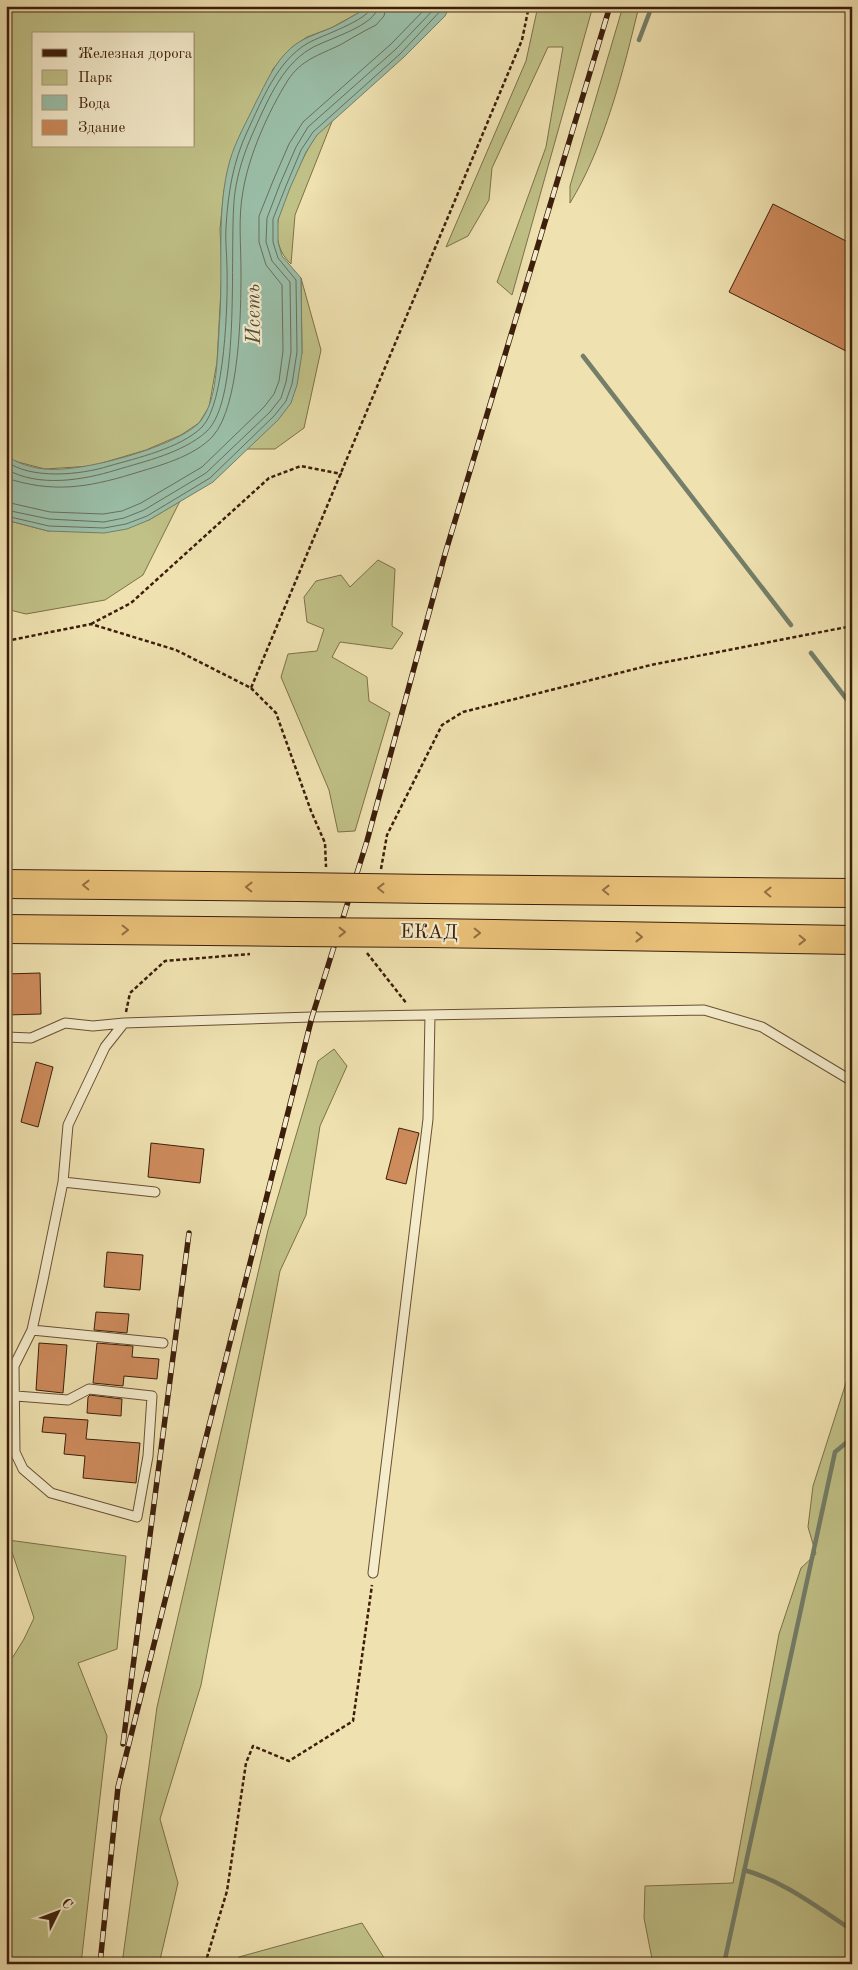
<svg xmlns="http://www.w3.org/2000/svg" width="858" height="1970" font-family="'Old Standard TT',serif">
	<rect width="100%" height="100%" fill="#efe1b0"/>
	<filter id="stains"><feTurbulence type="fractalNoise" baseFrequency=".004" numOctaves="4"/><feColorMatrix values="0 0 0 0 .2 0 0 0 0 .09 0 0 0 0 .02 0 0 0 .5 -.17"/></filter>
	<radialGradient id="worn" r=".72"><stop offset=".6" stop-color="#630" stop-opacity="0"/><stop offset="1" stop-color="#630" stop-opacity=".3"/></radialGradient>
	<!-- green -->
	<path fill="#c0c187" stroke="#7e7049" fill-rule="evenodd" d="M6 6H371L331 28 307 37 291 48 273 69 224 190 220 229 222 270 217 362 209 407 199 423 181 435 146 450 92 466 45 469 14 461 6 455ZM34 34H194V146H34Z
		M538 6H593L512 295 497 282 546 147 563 47H548L492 168 489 200 468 236 446 247 526 61Z
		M623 6H639C624 69 604 148 570 203V186Z
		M333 119 295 215 291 264C279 253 275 238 278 221 280 205 306 149 316 136 321 130 327 125 333 119Z
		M301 278 321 350 304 428 275 449H247L254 440 302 353Z
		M180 501 143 575 105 600 26 614 6 609V520L48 531 149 520Z
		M378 560 395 569 392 626 403 633 392 649 340 642 332 657 367 677 369 701 390 713 355 831 338 832 329 790 281 677 288 654 317 651 324 629 307 622 304 597 316 581 341 575 350 587Z
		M334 1049 347 1066 320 1126 306 1215 280 1271 201 1685 160 1819 178 1883 159 1964H122L157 1707 268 1230 318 1061Z
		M852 1364V1964H653L644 1918 645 1886 733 1883 779 1634 801 1568 816 1554 808 1527 813 1486Z
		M8 1540 126 1556 117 1649 78 1663 107 1736 81 1964H6V1658L11 1660 24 1639 34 1618Z
		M362 1923 388 1964H235L239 1957Z"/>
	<!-- water -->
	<path fill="#9abea8" stroke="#747e69" d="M371 6H450L445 16 404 57 317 135 306 152 290 188 278 220V242L282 256 301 278 302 353 297 385 291 403 278 420 213 482 149 520 127 529 104 533 48 531 6 520V455C16 463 32 468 45 469 80 473 172 448 198 424 202 420 206 413 208 408 218 387 218 339 220 315 223 264 216 209 230 160 236 140 247 121 256 102 266 83 274 63 291 48 302 38 317 34 331 28 344 22 357 13 371 6Z"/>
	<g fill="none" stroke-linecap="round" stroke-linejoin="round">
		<!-- shore -->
		<path stroke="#6b6e5a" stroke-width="1" d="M6 461C30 480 81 475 109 466 137 458 181 448 202 427 225 404 228 302 227 268 227 255 225 241 226 227 228 193 233 162 247 132 262 100 277 61 308 43 320 36 370 20 372 6
			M6 469C38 488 84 480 116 470 146 461 182 453 206 432 243 399 228 243 235 192 238 172 244 153 252 135 266 104 281 66 310 49 326 39 377 26 378 6
			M6 478C52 493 86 488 132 474 158 466 194 457 213 436 240 405 241 311 241 271 241 244 238 218 243 191 249 155 268 112 288 80 301 60 319 55 340 45 352 38 364 31 376 25L384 16 386 6
			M6 502 50 512 103 514 122 511 141 503 202 467 264 407 274 394 279 381 283 351 282 285 266 265 259 242V216L273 181 289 144 303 122 391 44 428 6
			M6 510 49 519 104 522 124 518 144 510 206 473 270 412 281 398 286 382 291 352 290 282 272 261 266 242 267 218 280 184 296 147 308 127 396 49 437 6
			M6 516 49 526 104 528 126 524 147 516 210 478 274 416 286 401 292 384 297 352 296 280 278 258 273 242V219L286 186 301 150 313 132 400 54 445 6"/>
		<!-- stream -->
		<path stroke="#747e69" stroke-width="4.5" d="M639 40 652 6
			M583 356 791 625
			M811 653 852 706
			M744 1870C784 1881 818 1908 852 1930
			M724 1964 835 1452 852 1438"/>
	</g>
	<!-- building -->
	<path fill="#ce8b5c" stroke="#3c1e0b" d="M773 204 852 244V354L729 292Z
		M40 973 41 1014 6 1015V974Z
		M36 1062 53 1067 38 1127 21 1122Z
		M399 1128 419 1133 406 1184 386 1179Z
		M151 1143 204 1149 200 1183 148 1177Z
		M107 1252 143 1255 140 1290 104 1287Z
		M96 1312 129 1314 127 1333 94 1330Z
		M39 1343 67 1345 63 1393 36 1390Z
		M97 1343 133 1346 132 1357 159 1359 157 1379 124 1376 123 1386 93 1383Z
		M90 1395 122 1399 121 1416 87 1413 88 1397Z
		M44 1417 88 1420 86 1439 140 1443 136 1483 83 1478 85 1456 64 1454 66 1434 42 1432Z"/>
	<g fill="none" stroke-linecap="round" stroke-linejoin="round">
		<!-- lane casing -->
		<g stroke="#694f34" stroke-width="11">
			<path id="lane" d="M6 1037 31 1038 65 1023 93 1026 124 1023
				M63 1182 155 1192
				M32 1330 163 1343
				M16 1396 68 1400 89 1389 152 1396 148 1456 137 1517 51 1493 23 1469 15 1452 14 1366 32 1330 43 1280 63 1182 68 1125 105 1047 124 1023 312 1017 704 1010 762 1027 852 1081
				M373 1573 428 1119 430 1015"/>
		</g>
		<!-- highway casing -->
		<g stroke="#3c1e0b" stroke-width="30">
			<path id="highway" d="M6 884 298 887
				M429 889 852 893
				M6 929 293 932
				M428 933 852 940"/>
		</g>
		<!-- path -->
		<path stroke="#3c1e0b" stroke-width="2.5" stroke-dasharray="4 2.5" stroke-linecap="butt" d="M91 624 131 603 269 478 301 466 342 474
			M6 641 91 624 176 650 251 688 522 40 529 6
			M251 688 276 713 311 811 325 843 326 867
			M381 869 387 835 442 725 463 712 651 665 852 626
			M367 953 407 1004
			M126 1012 130 993 165 961 250 954
			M205 1964 227 1891 246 1763 253 1746 289 1761 353 1721 372 1585"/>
		<!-- lane -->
		<use href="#lane" stroke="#f5eccc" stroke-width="9"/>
		<!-- highway -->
		<use href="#highway" stroke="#e8c078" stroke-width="28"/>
		<!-- rail casing -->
		<g stroke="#3c1e0b" stroke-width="5.5">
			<path id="rail" d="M123 1744 189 1233
				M100 1964 118 1787 312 1017 367 841 445 554 610 6"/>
		</g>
		<!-- rail -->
		<use href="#rail" stroke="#f5eccc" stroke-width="4" stroke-dasharray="11" stroke-linecap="butt"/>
		<!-- highway-bridge casing -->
		<g stroke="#3c1e0b" stroke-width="30" stroke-linecap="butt">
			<path id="highway-bridge" d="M298 887 429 889
				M293 932 428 933"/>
		</g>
		<!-- highway-bridge -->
		<use href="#highway-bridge" stroke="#e8c078" stroke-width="28"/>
	</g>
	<!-- one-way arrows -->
	<defs><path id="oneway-chevron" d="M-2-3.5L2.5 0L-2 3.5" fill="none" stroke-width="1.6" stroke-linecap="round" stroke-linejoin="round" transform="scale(1.25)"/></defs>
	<g stroke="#926f42">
		<use href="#oneway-chevron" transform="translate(86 885) rotate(-179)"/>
		<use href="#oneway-chevron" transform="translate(249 887) rotate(-179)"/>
		<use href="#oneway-chevron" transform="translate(381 888) rotate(-179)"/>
		<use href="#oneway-chevron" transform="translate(606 890) rotate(-179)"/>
		<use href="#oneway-chevron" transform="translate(768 892) rotate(-179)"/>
		<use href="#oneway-chevron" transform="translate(125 930) rotate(1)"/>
		<use href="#oneway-chevron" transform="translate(342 932)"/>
		<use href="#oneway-chevron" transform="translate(477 933) rotate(1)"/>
		<use href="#oneway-chevron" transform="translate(639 937) rotate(1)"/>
		<use href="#oneway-chevron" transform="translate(802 940) rotate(1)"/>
	</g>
	<g text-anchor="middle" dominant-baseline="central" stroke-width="4.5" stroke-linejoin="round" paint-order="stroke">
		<!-- street labels -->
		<g font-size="20" fill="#3c1e0b" stroke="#f5eccc">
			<text transform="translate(429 933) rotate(1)">ЕКАД</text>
		</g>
		<!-- water labels -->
		<g font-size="21" font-style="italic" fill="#584e3a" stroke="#f5eccc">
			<text transform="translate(254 314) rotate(-91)">Исеть</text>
		</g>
	</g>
	<!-- margin -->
	<rect width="858" height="1970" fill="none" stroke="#efe1b0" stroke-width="25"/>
	<rect x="8" y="8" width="843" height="1955" fill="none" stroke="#3c1e0b" stroke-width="2.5"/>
	<rect x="12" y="12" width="833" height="1945" fill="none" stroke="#3c1e0b"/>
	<!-- legend -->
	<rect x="32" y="32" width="162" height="115" fill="#f5eccc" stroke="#ab9a7f"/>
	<rect x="42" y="49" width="25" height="8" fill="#3c1e0b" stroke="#ab9a7f"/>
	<text x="78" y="58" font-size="15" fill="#3c1e0b">Железная дорога</text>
	<rect x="42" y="70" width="25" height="15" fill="#c0c187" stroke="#ab9a7f"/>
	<text x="78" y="82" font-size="15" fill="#3c1e0b">Парк</text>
	<rect x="42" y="95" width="25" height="15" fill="#9abea8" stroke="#ab9a7f"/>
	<text x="78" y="108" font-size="15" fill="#3c1e0b">Вода</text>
	<rect x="42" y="120" width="25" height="15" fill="#ce8b5c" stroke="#ab9a7f"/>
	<text x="78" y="132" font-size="15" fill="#3c1e0b">Здание</text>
	<!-- north arrow -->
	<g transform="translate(58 1912) rotate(48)" stroke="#f5eccc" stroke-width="4" paint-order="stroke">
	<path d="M0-4L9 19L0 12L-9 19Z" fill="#3c1e0b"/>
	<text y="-8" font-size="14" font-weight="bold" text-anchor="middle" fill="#3c1e0b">С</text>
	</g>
	<rect width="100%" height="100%" filter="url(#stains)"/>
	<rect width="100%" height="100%" fill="url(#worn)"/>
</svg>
